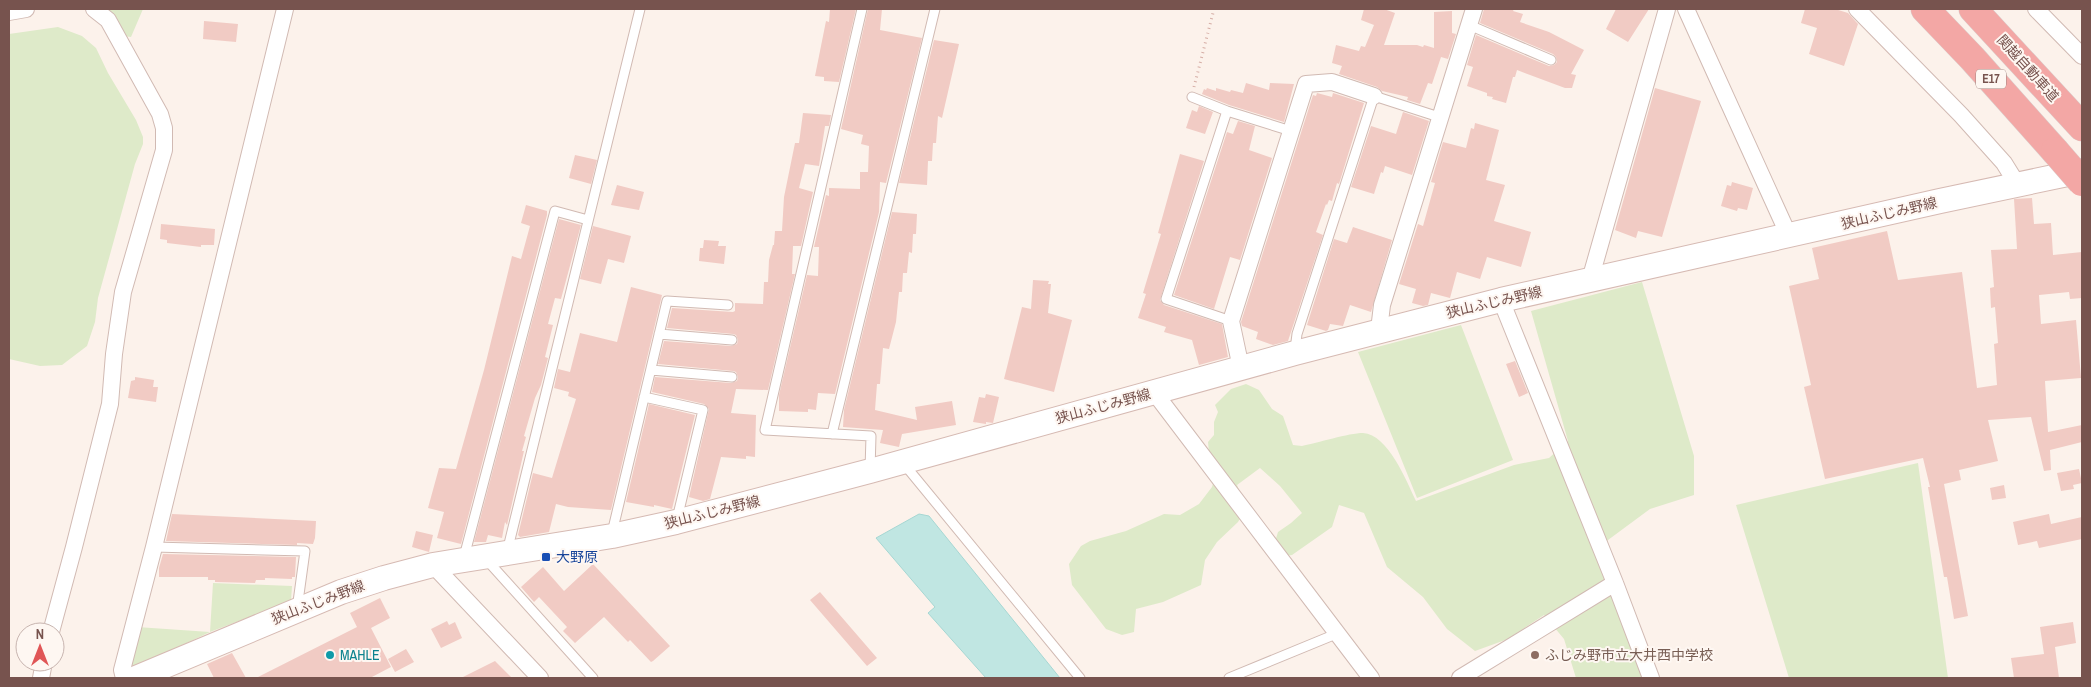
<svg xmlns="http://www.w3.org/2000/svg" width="2091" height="687" font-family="'Archivo Narrow','Noto Sans JP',sans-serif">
	<rect width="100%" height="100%" fill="#fcf2eb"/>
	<!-- green -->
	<path fill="#deeac9" d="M103 9H143L131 37 123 36Z
		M58 27 82 36 96 48 108 73 136 120 143 137V144L135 164 98 298 95 322 87 346 62 365 40 366 9 359V34Z
		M1642 282 1694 456V495L1650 509 1608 540 1596 558 1644 678H1576L1564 639 1544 615 1508 639 1475 651 1447 629 1423 597 1387 567 1364 513 1339 505 1332 527 1292 555 1285 556 1274 545 1278 532 1291 523 1302 513 1280 486 1260 468 1237 485 1246 508 1238 522 1217 542 1205 560 1201 585 1163 602 1136 609 1134 632 1122 635 1106 629 1072 585 1069 564 1081 546 1090 541 1126 531 1164 514 1180 515 1199 504 1212 487 1217 470 1209 453 1208 442 1214 435V422L1218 412 1215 405 1231 389 1246 384 1259 390 1272 409 1283 416 1293 445 1302 446C1317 443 1349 433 1363 433 1388 434 1407 482 1416 501L1514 465 1549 458 1568 441 1531 311Z
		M1461 325 1513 460 1417 498 1358 352Z
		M1918 463 1948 678H1789L1736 505Z
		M213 583 292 586 291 601 210 632 130 670 137 627 210 632Z"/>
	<!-- water -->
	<path fill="#c0e6e2" stroke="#a6d7d3" d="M919 514 929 516 1060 678H986L928 613 935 607 876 538Z"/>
	<!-- building -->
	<path fill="#f1cbc4" d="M830 9H856L839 82 824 81V77L815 76 826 21 829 22Z
		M868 9H882L880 30 922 38 886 183 880 182 879 212 835 394 818 393 816 410 808 409V412L779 411V395L807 275 818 276 819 247H814L826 195 829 196V188L860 189V172H868L869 146 861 144 863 135 841 129Z
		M1364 9H1384L1395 13 1384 45H1417L1423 47 1424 45 1434 48V12L1452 11V33L1456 34 1448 59 1441 57 1432 84 1428 83 1420 104 1407 100 1408 97 1382 91 1377 87 1339 74 1342 66 1332 63 1336 45 1359 51 1361 46 1365 47 1374 25 1361 20Z
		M1484 9H1514L1513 11 1523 14 1520 22 1549 32 1584 50 1571 74 1576 75 1572 88H1565L1517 70 1515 77H1513L1506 103 1492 99 1493 97 1487 96V93L1467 86 1473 67 1467 65 1476 35 1549 66 1554 65 1557 62 1556 57 1553 54 1480 23Z
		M1616 9H1649L1628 42 1606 29Z
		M1805 9H1835L1848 13 1858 24 1844 66 1809 54 1817 28 1801 23Z
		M204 21 238 24 236 42 203 39Z
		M934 40 959 44 942 118 938 116 936 143H933L932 161H928L927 185 899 183Z
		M1246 83 1269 90 1270 83 1294 84 1284 122 1229 105 1202 94 1204 89 1206 90 1207 88 1216 91V88L1230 92 1231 90 1243 93Z
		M1655 88 1701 101 1662 237 1638 231 1636 238 1615 230Z
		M1317 93 1332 97 1333 93 1364 103 1339 184 1337 183 1332 201 1329 200 1327 205 1326 204 1316 232 1323 235 1288 341 1273 345 1256 339 1258 332 1242 326 1241 322 1313 95 1316 96Z
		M1199 106 1213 112 1205 134 1186 128 1192 110 1197 112Z
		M1403 112 1429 121 1412 175 1385 166 1383 173 1381 172 1374 194 1351 187 1371 126 1396 134Z
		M803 113 831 115 829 126H825L819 166 805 164 799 188 813 192 801 246H793L792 274H795L768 390 736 389 731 413 756 415 755 457 746 456V459L721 457 710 499 703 501 689 497 709 409 704 404 652 392 655 377 731 383 737 381 738 377 736 372 733 371 658 364 664 341 731 346 737 344 738 340 736 335 733 334 667 328 672 308 733 312 735 311V303L763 304 764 282H768L769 260 773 245H774L775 231H782L784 197 795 143H799Z
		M1238 121 1255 126 1249 150 1272 158 1240 260 1230 257 1214 309 1174 295 1227 132 1233 134Z
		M1475 123 1499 130 1486 180 1505 185 1494 221 1531 232 1521 267 1487 257 1480 279 1457 272 1450 298 1431 293 1428 305 1423 306 1412 303 1416 289 1399 284 1418 224 1423 226 1435 183 1431 182 1443 142 1466 148 1471 128 1474 129Z
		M1180 154 1204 161 1160 300 1164 305 1222 324 1228 357 1199 365 1192 340 1164 332 1166 327 1138 318 1146 294 1143 293 1146 283 1161 234 1158 233Z
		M575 155 597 160 591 184 569 178Z
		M1732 182 1753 188 1747 210 1738 208 1737 211 1721 206 1727 185 1731 186Z
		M617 185 644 192 639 210 611 205Z
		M2032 198 2034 224 2051 223 2053 255 2082 252V298L2070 299 2069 292 2039 295 2041 324 2076 320 2081 378 2045 381 2048 432 2082 425V442L2050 450 2051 470 2044 471 2031 417 1988 420 1998 461 1959 470 1961 480 1944 484 1968 616 1954 619 1947 577H1944L1928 487H1930L1923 458 1825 479 1804 387 1811 385 1789 286 1819 279 1812 248 1887 231 1898 280 1962 272 1977 388 1997 385 1994 344 1998 343 1995 307 1991 308 1990 288 1994 287 1991 250 2017 249 2014 199Z
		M526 205 547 211V215L461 544 437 538 444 512 428 508 439 468 456 469 484 370 512 256 521 259 530 226 521 223Z
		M892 212 917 214 916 234H913L912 253 909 252 907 273H903L902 292H899L896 322 889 349 883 348 880 384H877L875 410 917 420 915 407 952 401 956 425 902 434 899 447 880 443 883 430 843 427 844 410Z
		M559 219 581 225 561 299 555 298 548 324 553 325 545 357 548 358 541 385 535 398 524 436 526 437 522 451H524L507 525 505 522 502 538 488 535 486 542H474Z
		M161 224 215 229 214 245H201V247L167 243V240L160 239Z
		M593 226 631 236 624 263 608 259 601 284 580 279Z
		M1353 227 1392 240 1371 312 1350 305 1343 326 1330 324 1328 330 1326 331 1307 325 1334 239 1347 243Z
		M704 240 719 241 718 246H726L724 264 699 261 700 248H703Z
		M1033 280 1049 281 1048 284H1051L1048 313 1072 320 1054 392 1004 379 1022 307 1031 309Z
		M631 287 662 295 611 510 568 507 556 504 549 532 520 537 518 535 533 473 552 478 576 399 568 396 569 392 554 388 558 369 570 372 580 333 617 342Z
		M1515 361 1528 393 1519 397 1506 364Z
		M135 377 154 380 153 387H158L156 402 128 398 131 381 135 380Z
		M986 394 999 397 993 423 986 422V424L973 422 979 397 985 398Z
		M649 404 695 415 672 509 654 505V507L626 502Z
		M2079 469 2082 483 2073 485 2074 489 2061 491 2057 473Z
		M2004 485 2006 498 1992 500 1990 488Z
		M172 514 316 521 315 538 313 544 297 543V545L166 541Z
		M2049 514 2051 524 2082 517V539L2039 548 2037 541 2018 545 2013 522Z
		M416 531 433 535 429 552 412 547Z
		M163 554 296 557 295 577H292V579L265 578V580H256L255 583 215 582V580H208V577H159V568Z
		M593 564 670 646 653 661 651 662 630 640 628 642 604 617 575 643 563 631 567 627 539 597 534 602 521 587 543 567 564 591Z
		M820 592 877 658 867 666 810 600Z
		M380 598 390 618 371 628 391 667 370 678H256L357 627 350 613Z
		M447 621 449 625 455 622 462 638 441 648 431 629Z
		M2073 622 2076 643 2055 647 2059 678H2014L2011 658 2044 654 2040 627Z
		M406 649 414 662 395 672 388 659Z
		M232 653 246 678H214L207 664Z
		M495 661 512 678H461Z"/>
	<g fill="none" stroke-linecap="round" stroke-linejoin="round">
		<!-- lane casing -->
		<g stroke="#d1bab3" stroke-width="11">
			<path id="lane" d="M862 9 765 430 871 436 870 470
				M1469 25 1551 60
				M1192 97 1227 111 1291 131
				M1227 111 1166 299 1231 321
				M659 334 732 340
				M1295 350 1297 334 1374 96 1439 117
				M651 370 732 377
				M644 397 703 410 677 519
				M832 434 935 9
				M904 464 1080 678
				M612 533 667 301 728 305
				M154 547 305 551 297 609
				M507 552 640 9
				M464 557 555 211 588 220
				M485 558 593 678
				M1229 678 1336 634"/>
		</g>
		<!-- street casing -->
		<g stroke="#d1bab3" stroke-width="18">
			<path id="street" d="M1686 9 1789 236
				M1857 9 1961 115 2004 163 2017 184
				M2036 9 2082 56
				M9 12 26 9
				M1590 280 1667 9
				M1501 300 1615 583 1651 678
				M1379 330 1382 305 1474 9
				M1241 368 1231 321 1306 84 1332 82 1374 96
				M1154 392 1371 678
				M433 565 540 678
				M51 632 74 547 110 404 114 354 123 292 164 150V128L160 114 108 20 94 9
				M41 678 44 662
				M124 678 122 670 154 547 285 9
				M1460 678 1615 583"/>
		</g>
		<!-- secondary casing -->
		<g stroke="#d6bab3" stroke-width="26">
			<path id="secondary" d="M136 678 341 592 384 578 433 565 612 536 676 522 870 471 1295 353 1501 300 1940 201 2082 171"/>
		</g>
		<!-- highway casing -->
		<g stroke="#d9cfcd" stroke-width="29">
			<path id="highway" d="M1925 9 1972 58 2055 151
				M1973 9 2082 127"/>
		</g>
		<!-- path -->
		<path stroke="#d6aea6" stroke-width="3" stroke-dasharray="1 4" stroke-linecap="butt" d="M1194 87 1214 9"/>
		<!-- lane -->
		<use href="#lane" stroke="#fff" stroke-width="9"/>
		<!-- street -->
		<use href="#street" stroke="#fff" stroke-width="16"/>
		<!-- secondary -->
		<use href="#secondary" stroke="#fff" stroke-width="24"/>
		<!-- highway -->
		<use href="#highway" stroke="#f3a7a5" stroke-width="28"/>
		<!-- highway-bridge casing -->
		<g stroke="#d9cfcd" stroke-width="29" stroke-linecap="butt">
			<path id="highway-bridge" d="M2055 151 2082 182"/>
		</g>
		<!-- highway-bridge -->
		<use href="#highway-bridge" stroke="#f3a7a5" stroke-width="28"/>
	</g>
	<!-- markers -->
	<rect fill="#1a4fb4" stroke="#fef7f2" stroke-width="2" x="541" y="552" width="10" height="10" rx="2.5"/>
	<circle fill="#0f9aa8" stroke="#fef7f2" stroke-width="2" cx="330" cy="655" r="5"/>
	<circle fill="#8d6e63" stroke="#fef7f2" stroke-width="2" cx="1535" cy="655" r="5"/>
	<g text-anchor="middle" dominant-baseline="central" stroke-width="4" stroke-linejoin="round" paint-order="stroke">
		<!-- shield labels -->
		<rect fill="#fef7f2" stroke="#a0847f" stroke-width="1" x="1976" y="69.5" width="30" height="19" rx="4"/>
		<g font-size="12" font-weight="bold" fill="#77534e">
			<text x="1991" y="79">E17</text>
		</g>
		<!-- street labels -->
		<g font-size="14" fill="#77534e" stroke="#fef7f2">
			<text transform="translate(2028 68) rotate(48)">関越自動車道</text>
			<text transform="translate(1889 213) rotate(-13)">狭山ふじみ野線</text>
			<text transform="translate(1494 302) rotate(-13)">狭山ふじみ野線</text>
			<text transform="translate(1103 406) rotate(-15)">狭山ふじみ野線</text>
			<text transform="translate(712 512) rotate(-14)">狭山ふじみ野線</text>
			<text transform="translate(318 602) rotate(-21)">狭山ふじみ野線</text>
		</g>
		<!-- transit labels -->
		<g font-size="14" fill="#164399" stroke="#fef7f2" text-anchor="start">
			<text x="556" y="557">大野原</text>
		</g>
		<!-- culture labels -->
		<g font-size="14" fill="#0d838f" stroke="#fef7f2" text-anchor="start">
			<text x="340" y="655">MAHLE</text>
		</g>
		<!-- education labels -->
		<g font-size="14" fill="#785e54" stroke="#fef7f2" text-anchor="start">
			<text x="1545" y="655">ふじみ野市立大井西中学校</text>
		</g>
	</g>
	<!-- border -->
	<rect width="2091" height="687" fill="none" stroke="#77534e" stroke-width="20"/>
	<!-- north arrow -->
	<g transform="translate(40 647)"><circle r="24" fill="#fef7f2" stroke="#c8b5b0"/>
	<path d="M0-4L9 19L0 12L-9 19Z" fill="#e05657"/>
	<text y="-8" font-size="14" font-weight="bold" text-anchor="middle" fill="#77534e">N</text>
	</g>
</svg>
